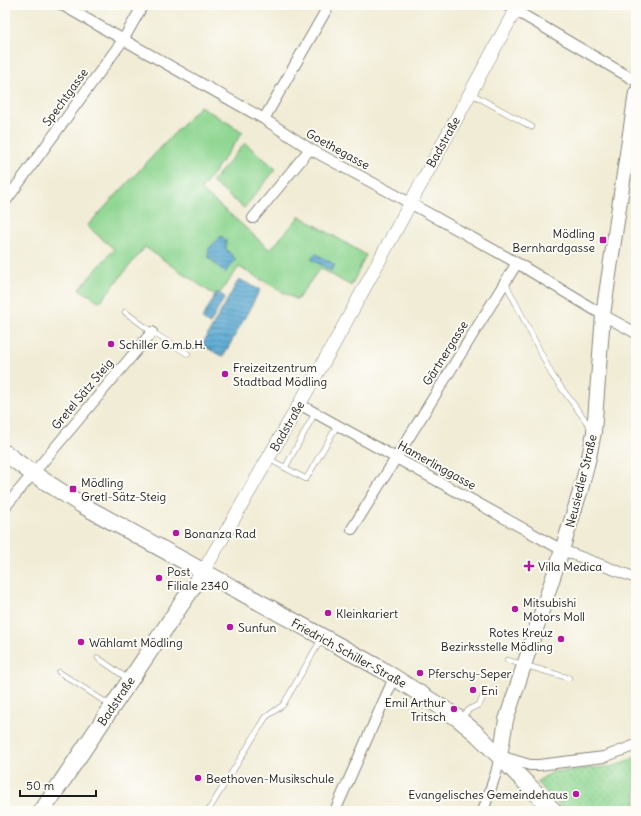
<svg xmlns="http://www.w3.org/2000/svg" width="641" height="816" font-family="Delius,sans-serif">
	<defs>
		<pattern id="garden-dots" width="8" height="8" patternUnits="userSpaceOnUse"><rect width="8" height="8" fill="#8ed691"/><path d="M2 2h.1M6 6h.1" fill="none" stroke="#7ab77c" stroke-width="1.8" stroke-linecap="round"/></pattern>
		<pattern id="water-rules" width="6" height="5" patternUnits="userSpaceOnUse"><rect width="6" height="5" fill="#57a7d1"/><path d="M0 2.5h6" fill="none" stroke="#4787a9"/></pattern>
	</defs>
	<rect width="100%" height="100%" fill="#fdfcf7"/>
	<filter id="ink" filterUnits="userSpaceOnUse"><feTurbulence type="fractalNoise" baseFrequency=".025" numOctaves="2"/><feDisplacementMap in="SourceGraphic" scale="8" xChannelSelector="R" yChannelSelector="G"/><feConvolveMatrix kernelMatrix="1 2 1 2 8 2 1 2 1" color-interpolation-filters="sRGB"/></filter>
	<filter id="wash" filterUnits="userSpaceOnUse"><feTurbulence type="fractalNoise" baseFrequency=".012" numOctaves="4" result="noise"/><feDisplacementMap in="SourceGraphic" scale="16" xChannelSelector="R" yChannelSelector="G"/><feGaussianBlur stdDeviation="0.9" result="paint"/><feColorMatrix in="noise" values="0 0 0 0 0 0 0 0 0 0 0 0 0 0 0 0 0 1.4 0 .05"/><feComposite in="paint" operator="in"/></filter>
	<g filter="url(#wash)">
		<rect width="100%" height="100%" fill="#f1ecd5"/>
		<!-- grass -->
		<path fill="#8ed691" stroke="#557956" d="M200 106 243 132 201 190 238 221 270 250 300 216 366 255 351 286 320 268 297 300 239 267 217 297 145 247 100 302 79 289 114 249 87 226Z
			M245 143 276 169 244 208 212 182Z"/>
		<!-- garden -->
		<path fill="url(#garden-dots)" stroke="#557956" d="M636 757V811H566L536 782 552 772 615 766Z"/>
		<!-- water -->
		<path fill="url(#water-rules)" stroke="#3a6276" d="M221 236 226 240V249L236 259 225 273 208 257 209 248Z
			M315 253 335 265 331 271 311 259Z
			M239 279 260 290 223 357 202 345Z
			M217 292 225 297 210 324 202 319Z"/>
	</g>
	<g filter="url(#ink)">
		<g fill="none" stroke-linecap="round" stroke-linejoin="round">
			<!-- service casing -->
			<g stroke="#868478" stroke-width="6">
				<path id="service" d="M470 93 532 127
					M505 282 552 375 591 428
					M125 312 152 332 188 354
					M269 459 306 479 337 426
					M285 468 315 413
					M98 658 128 679
					M507 660 569 678
					M59 672 110 705
					M460 718 470 709 480 704 486 689
					M208 811 266 717 283 705 322 638"/>
			</g>
			<!-- minor casing -->
			<g stroke="#868478" stroke-width="12">
				<path id="minor" d="M62 5 264 119 310 149 410 203 517 263 603 315 636 333
					M506 5 636 81
					M264 119 329 5
					M5 202 123 40 143 5
					M253 218 310 149
					M299 404 562 550 636 578
					M5 507 152 332
					M352 529 517 263
					M335 811 394 678
					M483 811 496 773 500 756 530 765H539L604 757 636 745"/>
			</g>
			<!-- tertiary casing -->
			<g stroke="#868478" stroke-width="14">
				<path id="tertiary" d="M203 572 335 342 518 5"/>
			</g>
			<!-- secondary casing -->
			<g stroke="#868478" stroke-width="16">
				<path id="secondary" d="M500 756 506 720 562 550 581 489 589 457 594 432 603 315 636 93"/>
			</g>
			<!-- primary casing -->
			<g stroke="#868478" stroke-width="18">
				<path id="primary" d="M5 453 32 473 82 505 381 669 441 707 459 719 477 734 554 811
					M42 811 203 572"/>
			</g>
			<!-- service -->
			<use href="#service" stroke="#fff" stroke-width="5"/>
			<!-- minor -->
			<use href="#minor" stroke="#fff" stroke-width="10"/>
			<!-- tertiary -->
			<use href="#tertiary" stroke="#fff" stroke-width="13"/>
			<!-- secondary -->
			<use href="#secondary" stroke="#fff" stroke-width="14"/>
			<!-- primary -->
			<use href="#primary" stroke="#fff" stroke-width="16"/>
		</g>
	</g>
	<!-- markers -->
	<g fill="#b5179e" stroke="#fdfcf7" stroke-width="1.5">
		<rect x="599" y="236" width="8" height="8" rx="2"/>
		<circle cx="111" cy="344" r="4"/>
		<circle cx="225" cy="374" r="4"/>
		<rect x="69" y="485" width="8" height="8" rx="2"/>
		<circle cx="176" cy="533" r="4"/>
		<path d="M527 560h4v4h4v4h-4v4h-4v-4h-4v-4h4z"/>
		<circle cx="159" cy="578" r="4"/>
		<circle cx="515" cy="609" r="4"/>
		<circle cx="328" cy="613" r="4"/>
		<circle cx="230" cy="627" r="4"/>
		<circle cx="561" cy="639" r="4"/>
		<circle cx="81" cy="642" r="4"/>
		<circle cx="420" cy="673" r="4"/>
		<circle cx="473" cy="690" r="4"/>
		<circle cx="454" cy="709" r="4"/>
		<circle cx="198" cy="778" r="4"/>
		<circle cx="576" cy="794" r="4"/>
	</g>
	<g text-anchor="middle" dominant-baseline="central" stroke-width="4" stroke-linejoin="round" paint-order="stroke">
		<!-- street labels -->
		<g font-size="12" fill="#1c1c1c" stroke="#fdfcf7">
			<text transform="translate(65 97) rotate(-54)">Spechtgasse</text>
			<text transform="translate(443 142) rotate(-61)">Badstraße</text>
			<text transform="translate(338 149) rotate(29)">Goethegasse</text>
			<text transform="translate(445 353) rotate(-58)">Gärtnergasse</text>
			<text transform="translate(82 394) rotate(-50)">Gretel Sätz Steig</text>
			<text transform="translate(287 426) rotate(-60)">Badstraße</text>
			<text transform="translate(437 465) rotate(29)">Hamerlinggasse</text>
			<text transform="translate(581 481) rotate(-76)">Neusiedler Straße</text>
			<text transform="translate(349 653) rotate(29)">Friedrich Schiller-Straße</text>
			<text transform="translate(116 701) rotate(-56)">Badstraße</text>
		</g>
		<!-- poi labels -->
		<g font-size="12" fill="#1c1c1c" stroke="#fdfcf7" text-anchor="start">
			<text x="595" y="233" text-anchor="end">Mödling<tspan x="595" dy="14">Bernhardgasse</tspan></text>
			<text x="119" y="344">Schiller G.m.b.H.</text>
			<text x="233" y="367">Freizeitzentrum<tspan x="233" dy="14">Stadtbad Mödling</tspan></text>
			<text x="81" y="482">Mödling<tspan x="81" dy="14">Gretl-Sätz-Steig</tspan></text>
			<text x="184" y="533">Bonanza Rad</text>
			<text x="538" y="566">Villa Medica</text>
			<text x="167" y="571">Post<tspan x="167" dy="14">Filiale 2340</tspan></text>
			<text x="523" y="602">Mitsubishi<tspan x="523" dy="14">Motors Moll</tspan></text>
			<text x="336" y="613">Kleinkariert</text>
			<text x="238" y="627">Sunfun</text>
			<text x="553" y="632" text-anchor="end">Rotes Kreuz<tspan x="553" dy="14">Bezirksstelle Mödling</tspan></text>
			<text x="89" y="642">Wählamt Mödling</text>
			<text x="428" y="673">Pferschy-Seper</text>
			<text x="481" y="690">Eni</text>
			<text x="446" y="702" text-anchor="end">Emil Arthur<tspan x="446" dy="14">Tritsch</tspan></text>
			<text x="206" y="778">Beethoven-Musikschule</text>
			<text x="568" y="794" text-anchor="end">Evangelisches Gemeindehaus</text>
		</g>
	</g>
	<!-- margin -->
	<rect width="641" height="816" fill="none" stroke="#fdfcf7" stroke-width="20"/>
	<!-- scale -->
	<path d="M20 790v6h76v-6" fill="none" stroke="#1c1c1c" stroke-width="2"/>
	<text x="26" y="790" font-size="12" fill="#1c1c1c" stroke="#fdfcf7" stroke-width="3" paint-order="stroke">50 m</text>
</svg>
